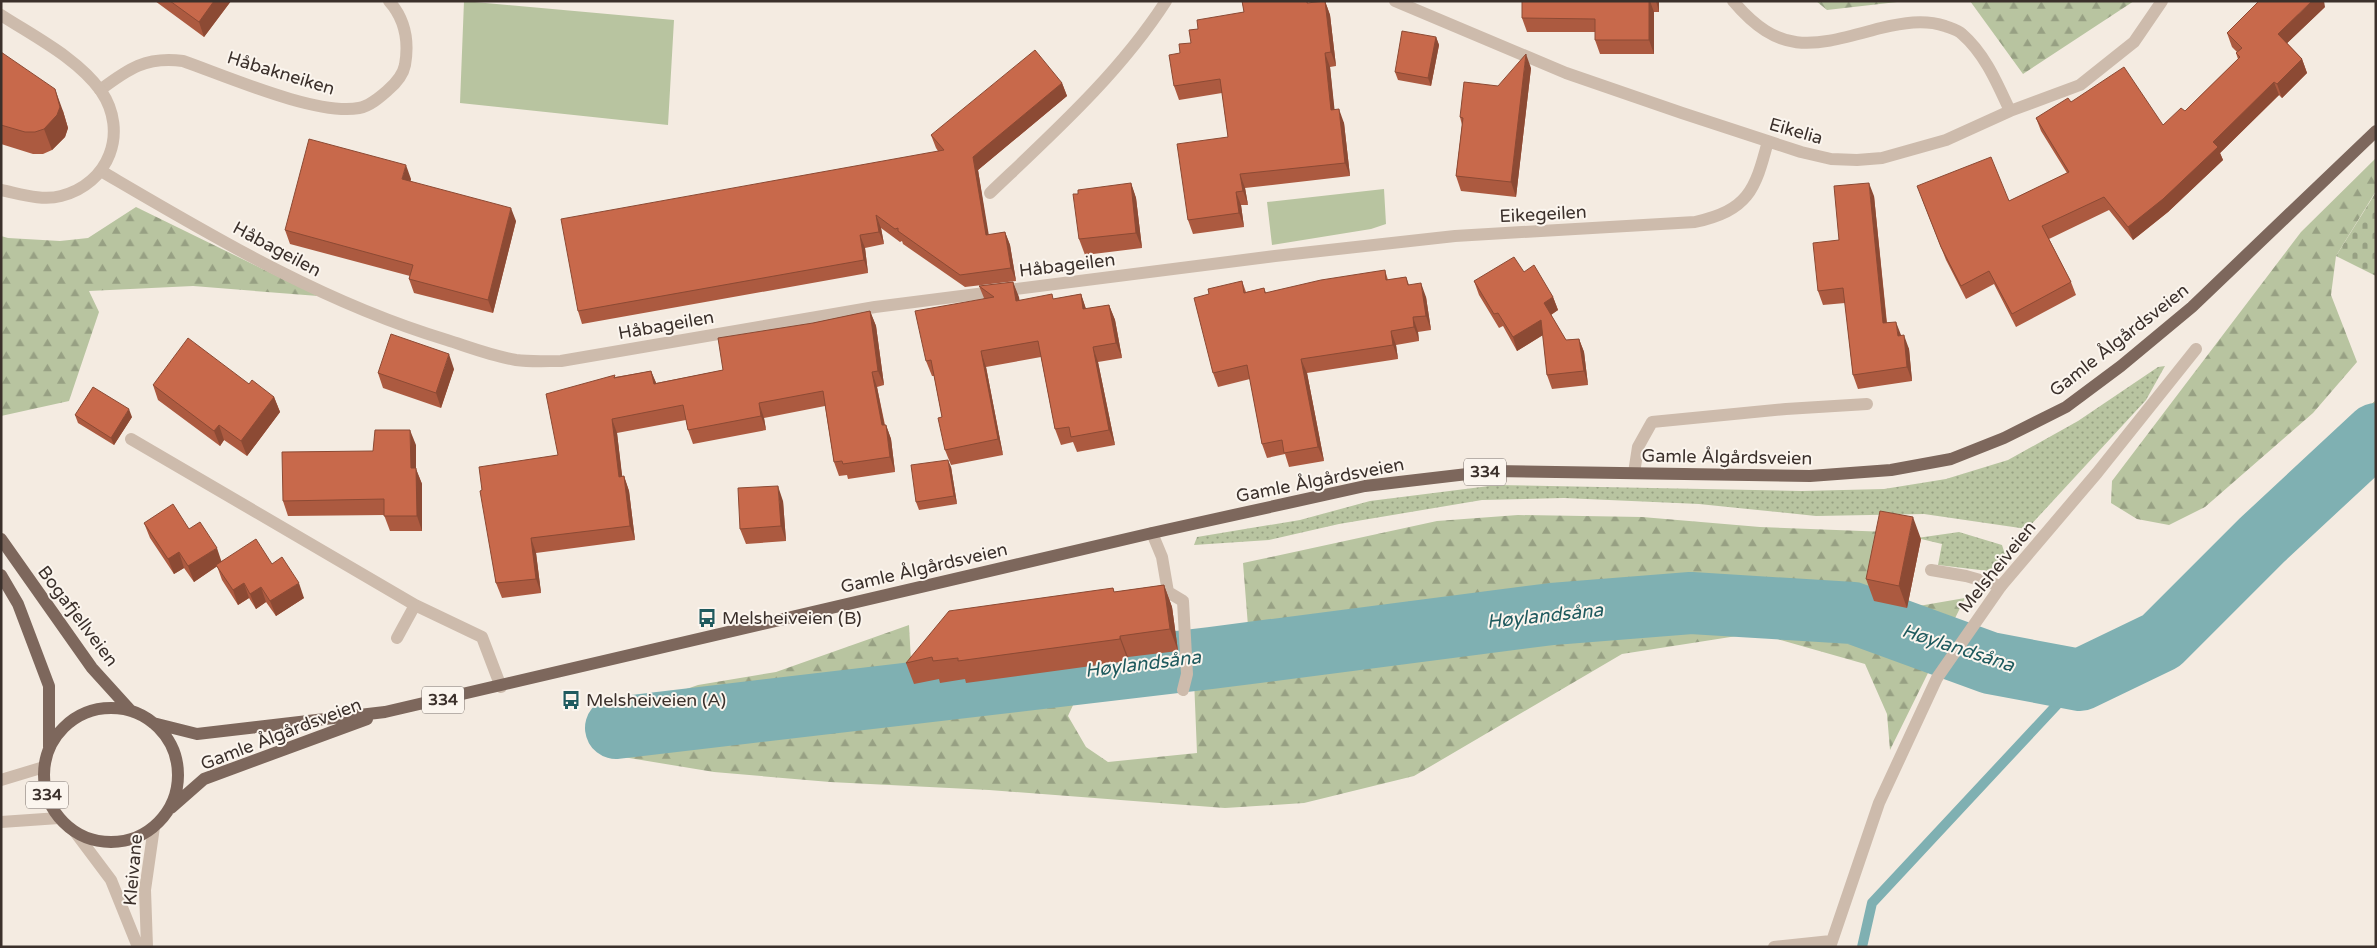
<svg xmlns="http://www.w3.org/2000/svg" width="2377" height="948" font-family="'Varela Round',sans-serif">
	<defs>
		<pattern id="grass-dots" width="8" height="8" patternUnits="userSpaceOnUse" patternTransform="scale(1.25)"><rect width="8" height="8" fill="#b8c4a0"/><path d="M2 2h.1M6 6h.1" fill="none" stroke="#97a083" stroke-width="1.8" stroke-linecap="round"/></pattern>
		<pattern id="forest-firs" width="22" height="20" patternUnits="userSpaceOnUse" patternTransform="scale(1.25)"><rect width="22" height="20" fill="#b8c4a0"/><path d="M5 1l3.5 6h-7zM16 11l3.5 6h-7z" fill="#97a083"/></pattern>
		<pattern id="cemetery-stones" width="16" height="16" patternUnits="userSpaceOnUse" patternTransform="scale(1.25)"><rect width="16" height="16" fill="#b8c4a0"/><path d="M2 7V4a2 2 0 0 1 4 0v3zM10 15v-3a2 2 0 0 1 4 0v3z" fill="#97a083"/></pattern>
	</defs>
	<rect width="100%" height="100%" fill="#f4ebe1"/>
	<!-- grass -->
	<path fill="url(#grass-dots)" d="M2165 366 2146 400 2027 529 1924 514 1816 516 1699 504 1564 498 1482 500 1339 524 1269 540 1194 545 1197 537 1300 520 1370 501 1497 485 1802 491 1884 489 1946 479 2008 460 2078 421 2158 367Z
		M2376 400V420L2305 486 2290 479Z
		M1959 532 2002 545 2007 561 1997 572 1938 565 1942 544 1917 538Z"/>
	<!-- forest -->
	<path fill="url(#forest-firs)" d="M1816 1H1906L1827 10Z
		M1970 1H2134L2023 74Z
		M2376 158V191L2336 256 2331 295 2357 362 2313 413 2205 507 2169 525 2137 519 2111 503 2112 481 2301 232Z
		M136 207 318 296 193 286 89 291 99 312 69 401 1 416V236L8 238 60 241 88 238Z
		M1518 515 1642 517 1760 527 1888 532 1874 601 1907 608 1965 598 1890 750 1887 714 1865 664 1756 633 1622 654 1414 776 1304 803 1225 808 989 790 830 782 714 772 611 755 623 711 698 685 776 672 909 625 913 697 1063 679 1080 690 1068 716 1086 747 1108 762 1197 753 1194 679 1197 638 1248 626 1243 563 1437 521Z"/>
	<!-- cemetery -->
	<path fill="url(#cemetery-stones)" d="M2376 192V276L2336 256Z"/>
	<!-- park -->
	<path fill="#b8c4a0" d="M464 1 674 20 668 125 460 103Z
		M1384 189 1386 224 1371 229 1272 245 1267 202Z"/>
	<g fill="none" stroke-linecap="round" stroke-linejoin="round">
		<!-- stream -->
		<path stroke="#7fb0b2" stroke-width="10" d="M1862 947 1872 903 2080 680"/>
		<!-- river -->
		<path stroke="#7fb0b2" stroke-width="62" d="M616 728 1211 658 1552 614 1691 603 1853 613 1990 663 2080 680 2161 641 2262 540 2376 434"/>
		<!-- service -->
		<path stroke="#cdbbac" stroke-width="12" d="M990 193C1053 133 1119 74 1166 1
			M131 439 415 605 482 637 501 687
			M1634 473 1638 447 1652 422 1786 409 1867 404
			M1152 533 1162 557 1168 592 1183 601 1187 674 1183 690
			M1931 570 1966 576 2001 586
			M397 638 415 605"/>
		<!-- minor -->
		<path stroke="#cdbbac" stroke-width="12" d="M1395 1 1566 73 1682 113 1801 152 1831 159 1857 160 1882 158 1946 140 2010 111 2080 85 2134 42 2162 1
			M1733 1C1782 59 1816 45 1881 28 1902 23 1924 19 1945 26 1950 28 1958 30 1962 34 1985 54 1997 83 2010 111
			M100 90C128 69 146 56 183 61 226 76 317 116 359 108 370 106 380 97 388 90 395 84 403 75 405 65 409 42 406 20 389 1
			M101 171C212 236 323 303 447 340 469 347 492 356 516 360 530 362 546 361 561 361L875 307 1275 256 1455 236 1695 222C1748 210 1755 191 1768 141
			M1 780 44 767
			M1 822 59 818
			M75 832 111 880 138 947
			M147 947 145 890 154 827
			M1774 947 1831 941
			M1830 947 1879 803 1937 678 2001 586 2097 473 2196 349"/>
		<!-- tertiary -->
		<path stroke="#cdbbac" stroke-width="12" d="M1 15C35 37 77 58 101 91 129 132 109 184 61 196 42 201 21 194 1 190"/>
		<!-- primary -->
		<path stroke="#7d675c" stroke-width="12" d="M1 539 92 668 131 711
			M1 575 18 604 49 686V747
			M44 775a67 67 0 1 1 134 0a67 67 0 1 1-134 0Z
			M153 723 197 734 385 712 1152 533 1365 486 1493 471 1810 476 1891 470 1951 459 2004 438 2066 407 2121 366 2192 307 2376 131
			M171 808 204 779 367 719"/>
	</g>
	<!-- wall -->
	<path fill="#ac5a40" d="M155 1H231L204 37Z
		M1242 1H1307L1308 3 1325 1 1330 15 1336 66 1330 67 1334 109 1344 123 1350 176 1245 188 1248 205H1241L1244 227 1193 234 1188 220 1228 137 1222 93 1179 100 1174 86 1180 53 1191 43 1198 29 1244 12Z
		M1522 1H1659V12H1654V54H1600L1595 40V32H1527L1522 18Z
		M2325 7 2287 43 2302 59 2307 73 2282 98 2279 95 2220 153 2223 160 2168 212 2133 240 2109 210 2049 239 2071 282 2076 295 2016 327 1994 284 1966 299 1946 260 1922 199 2009 201 2067 173 2041 131 2036 118 2071 102 2163 125 2185 111 2238 59 2236 53 2237 52 2232 47 2227 33Z
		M1436 37 1439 45 1431 86 1398 80 1395 72Z
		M1 52 63 111 68 128 65 137 52 150 43 154H33L1 144Z
		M1531 68 1516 197 1461 191 1456 176 1462 125 1460 117 1498 86Z
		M1062 83 1067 96 978 170 988 235 1005 232 1010 245 1016 281 965 287 903 244 902 241 900 242 881 228 884 244 865 248 868 273 582 324 578 311 938 151 936 148 931 135Z
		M411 179 410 182 516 221 493 313 414 293 409 279 410 276 290 244 285 230Z
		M1131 183 1136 198 1142 248 1085 255 1079 239Z
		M1874 196 1887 323 1901 335 1909 349 1912 381 1858 389 1853 375 1845 303 1823 305 1818 291 1839 240Z
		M1385 270 1388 280 1406 277 1409 285 1426 297 1431 330 1418 332 1419 341 1396 345 1398 359 1307 373 1324 461 1289 467 1285 454 1267 458 1262 444 1250 379 1218 387 1213 373 1209 294 1242 281 1246 292 1264 288 1266 293Z
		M1524 272 1553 297 1558 310 1551 315 1566 340 1579 339 1584 352 1588 385 1552 389 1547 375 1543 335 1517 351 1503 326 1499 328 1479 295 1474 281Z
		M1013 282 1019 300 1054 299 1081 294 1086 309 1109 305 1115 320 1122 358 1098 362 1115 445 1077 452 1073 442 1061 445 1055 429 1041 357 986 367 1003 455 951 465 945 450 942 417 934 376H932L926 361 984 298 979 286Z
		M870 311 876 326 884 385 877 387 885 425H886L891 439 895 472 848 479 847 475 839 476 834 462 825 406 764 418 766 430 693 444 688 430 686 420 617 433 622 477 624 476 629 491 635 540 536 553 541 593 502 598 496 583 482 490 558 455 615 377 651 371 656 383 723 370 813 323Z
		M454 369 441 408 383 388 378 373Z
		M249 384 274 397 280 412 247 456 224 440 220 446 158 400 153 385Z
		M75 415 132 417 114 445 78 423Z
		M416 445V469L422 484V531H390L384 515 288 516 283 501 373 451Z
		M951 467 957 504 919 510 916 502Z
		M783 501 786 541 746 544 740 529Z
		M144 523 189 529 221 561 272 564 304 598 276 616 266 602 256 609 249 598 238 605 222 580 217 566 194 582 184 568 174 574 150 538Z
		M1921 539 1907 608 1874 601 1866 579Z
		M1164 585 1172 607 1178 651 1128 657V661L966 683 965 679 940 683 939 679 914 684 906 663 1113 588 1114 592Z"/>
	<!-- shaded-wall -->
	<path fill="#8c4a34" d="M214 1H231L204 37 199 22Z
		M1325 1 1330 15 1336 66 1331 52Z
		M1649 1H1650L1654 12V54L1649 40Z
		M1656 1H1659V12Z
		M2312 1H2324L2325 7 2283 47 2278 34Z
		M1436 37 1439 45 1431 86 1428 78Z
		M1325 53 1330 67 1336 123 1331 110Z
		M1526 54 1531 68 1516 197 1511 182Z
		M2302 59 2307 73 2282 98 2277 84Z
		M2274 82 2279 95 2220 153 2223 160 2168 212 2133 240 2128 227 2213 142Z
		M1062 83 1067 96 978 170 991 248 986 235 973 157Z
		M55 89 63 111 68 128 65 137 52 150 44 129Z
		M1339 109 1344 123 1350 176 1345 163Z
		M406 165 411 179 407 193 402 179Z
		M1240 174 1245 188 1248 205 1243 191Z
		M1131 183 1136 198 1142 248 1136 233Z
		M1869 183 1874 196 1888 337 1883 323Z
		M1236 192 1241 205 1244 227 1239 213Z
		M511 208 516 221 493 313 488 300Z
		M876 215 881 228 884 244 879 232Z
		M1005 232 1010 245 1016 281 1011 268Z
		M860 235 865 248 868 273 864 260Z
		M1013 282 1019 297 1022 316 1016 301Z
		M1421 283 1426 297 1431 330 1426 316Z
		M1081 294 1086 309H1083Z
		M1553 297 1558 310 1549 316 1544 303Z
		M1109 305 1115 320 1122 358 1116 343Z
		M870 311 876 326 884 385 878 371Z
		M1413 317 1418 332 1419 341 1414 327Z
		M1541 320 1546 333 1517 351 1513 337Z
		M1896 322 1901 335 1898 336Z
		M1391 331 1396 345 1398 359 1393 345Z
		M1904 335 1909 349 1912 381 1907 367Z
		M1579 339 1584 352 1588 385 1584 371Z
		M1093 347 1098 362 1115 445 1109 430Z
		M981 351 986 367 1003 455 998 439Z
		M449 354 454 369 441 408 436 393Z
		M1301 359 1307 373 1324 461 1318 447Z
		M651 371 657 385 654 384Z
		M872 372 877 387 887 439 882 425Z
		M274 397 280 412 247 456 241 441Z
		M759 403 764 418 766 430 761 416Z
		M129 409 132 417 114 445 111 438Z
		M612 419 617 433 624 491 619 477Z
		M219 425 224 440 220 446 214 431Z
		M886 425 891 439 895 472 890 457Z
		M410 430 416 445V469L422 484V531L417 516 411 468Z
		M948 460 951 467 957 504 954 496Z
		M624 476 629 491 635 540 630 526Z
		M778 486 783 501 786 541 781 526Z
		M1913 517 1921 539 1907 608 1899 586Z
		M531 538 536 553 541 593 536 579Z
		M217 548 222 563 194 582 188 566Z
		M179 552 184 568 174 574 168 559Z
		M244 583 249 598 238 605 233 590Z
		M299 583 304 598 276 616 270 601Z
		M1164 585 1172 607 1178 651 1170 629Z
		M261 587 266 602 256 609 250 594Z
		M1120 636 1128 657V661L1120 639Z"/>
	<!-- building -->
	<path fill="#c8694b" stroke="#8c4a34" d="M170 1H214L199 22Z
		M1242 1H1307V3L1325 1 1331 52 1325 53 1331 110 1339 109 1345 163 1240 174 1243 191 1236 192 1239 213 1188 220 1177 144 1228 137 1220 79 1174 86 1169 55 1180 53 1179 44 1191 43 1189 30 1198 29 1197 20 1244 12Z
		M1522 1H1649V40H1595V19L1522 18Z
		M2259 1H2312L2278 34 2302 59 2277 84 2274 82 2213 142 2218 147 2163 199 2128 227 2104 197 2042 226 2071 282 2012 314 1989 271 1961 286 1941 247 1917 186 1991 157 2009 201 2069 172 2036 118 2068 98 2071 102 2124 67 2163 125 2181 108 2185 111 2240 57 2236 53 2242 48 2227 33Z
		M1402 31 1436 37 1428 78 1395 72Z
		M1035 50 1062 83 973 157 986 235 1005 232 1011 268 960 275 898 231V228L895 229 876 215 879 232 860 235 864 260 578 311 561 219 944 150 931 135Z
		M1 52 55 89 60 107 57 115 44 129 35 132H25L1 125Z
		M1526 54 1511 182 1456 176 1463 118 1460 117 1464 82 1498 86Z
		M309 139 406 165 402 179 511 208 488 300 409 279 413 265 285 230Z
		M1131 183 1136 233 1079 239 1073 194H1078V190Z
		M1869 183 1883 323 1896 322 1898 336 1904 335 1907 367 1853 375 1843 288 1818 291 1813 243 1839 240 1834 186Z
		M1514 257 1524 272 1534 265 1553 297 1544 303 1566 340 1579 339 1584 371 1547 375 1541 320 1513 337 1498 313 1494 314 1474 281Z
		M1385 270 1386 280 1406 277 1408 285 1421 283 1426 316 1413 317 1414 327 1391 331 1393 345 1301 359 1318 447 1284 453 1282 440 1262 444 1247 365 1213 373 1194 298 1209 294 1208 289 1242 281 1244 293 1264 288 1265 293 1321 280Z
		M1013 282 1016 301 1052 294 1053 299 1081 294 1083 309 1109 305 1116 343 1093 347 1109 430 1071 437 1069 427 1055 429 1038 341 981 351 998 439 945 450 938 418 942 417 931 360 926 361 915 311 994 297 979 286Z
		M870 311 878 371 872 372 882 425H886L890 457 843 464 842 461 834 462 823 391 759 403 761 416 688 430 683 405 612 419 619 477 624 476 630 526 531 538 536 579 496 583 480 491 482 490 479 467 558 455 546 394 615 375 614 378 651 371 654 384 723 370 718 338 813 323Z
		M391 334 449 354 436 393 378 373Z
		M188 338 249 384 252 380 274 397 241 441 219 425 214 431 153 385Z
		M93 387 129 409 111 438 75 415Z
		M375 430H410L411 468H416L417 516H384V499L283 501 282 452 373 451Z
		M948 460 954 496 916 502 911 465Z
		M778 486 781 526 740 529 738 488Z
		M173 504 189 529 200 522 217 548 188 566 179 552 168 559 144 523Z
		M1880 511 1913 517 1899 586 1866 579Z
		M256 539 272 564 282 557 299 583 270 601 261 587 250 594 244 583 233 590 216 565Z
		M1164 585 1170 629 1120 636V639L958 661V658L933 661 932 657 906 663 949 611 1113 588 1114 592Z"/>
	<!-- icons -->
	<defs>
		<g id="bus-bare" transform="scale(1.5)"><path d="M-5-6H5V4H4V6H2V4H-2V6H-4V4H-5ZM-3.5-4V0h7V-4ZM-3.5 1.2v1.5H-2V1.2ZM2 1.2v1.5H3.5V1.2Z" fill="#1f5a5e" stroke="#fbf5ee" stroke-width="2.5" paint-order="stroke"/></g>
	</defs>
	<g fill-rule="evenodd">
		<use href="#bus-bare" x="707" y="618"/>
		<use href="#bus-bare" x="571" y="700"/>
	</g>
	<g text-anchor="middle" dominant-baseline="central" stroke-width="4" stroke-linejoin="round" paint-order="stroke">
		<!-- shield labels -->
		<g fill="#fbf5ee" stroke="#756b66" stroke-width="1">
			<rect x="1464" y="458.5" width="42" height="27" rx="4"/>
			<rect x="422" y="686.5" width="42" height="27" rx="4"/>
			<rect x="26" y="781.5" width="42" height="27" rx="4"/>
		</g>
		<g font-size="16" font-weight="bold" fill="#3b302b">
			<text x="1485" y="472">334</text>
			<text x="443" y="700">334</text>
			<text x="47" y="795">334</text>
		</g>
		<!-- street labels -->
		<g font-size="18" fill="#3b302b" stroke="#fbf5ee">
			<text transform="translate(281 73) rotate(17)">Håbakneiken</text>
			<text transform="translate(1796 131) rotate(16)">Eikelia</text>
			<text transform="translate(1543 214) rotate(-3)">Eikegeilen</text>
			<text transform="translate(277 249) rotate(28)">Håbageilen</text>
			<text transform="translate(1067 265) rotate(-7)">Håbageilen</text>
			<text transform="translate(666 325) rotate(-10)">Håbageilen</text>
			<text transform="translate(2119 340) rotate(-38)">Gamle Ålgårdsveien</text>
			<text transform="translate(1727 457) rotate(1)">Gamle Ålgårdsveien</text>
			<text transform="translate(1320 480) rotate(-11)">Gamle Ålgårdsveien</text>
			<text transform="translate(1997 567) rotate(-51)">Melsheiveien</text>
			<text transform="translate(924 568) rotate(-13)">Gamle Ålgårdsveien</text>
			<text transform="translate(78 616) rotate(53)">Bogafjellveien</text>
			<text transform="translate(281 734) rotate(-21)">Gamle Ålgårdsveien</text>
			<text transform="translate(133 870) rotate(-85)">Kleivane</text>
		</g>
		<!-- poi labels -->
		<g font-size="18" fill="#3b302b" stroke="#fbf5ee" text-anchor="start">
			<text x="722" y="618">Melsheiveien (B)</text>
			<text x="586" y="700">Melsheiveien (A)</text>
		</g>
		<!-- water labels -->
		<g font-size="19" font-style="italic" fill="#1f5a5e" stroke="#fbf5ee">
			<text transform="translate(1545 616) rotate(-6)">Høylandsåna</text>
			<text transform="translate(1958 648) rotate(18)">Høylandsåna</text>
			<text transform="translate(1143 664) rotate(-7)">Høylandsåna</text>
		</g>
	</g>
	<!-- border -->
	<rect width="2377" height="948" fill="none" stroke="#3b302b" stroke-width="5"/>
</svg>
